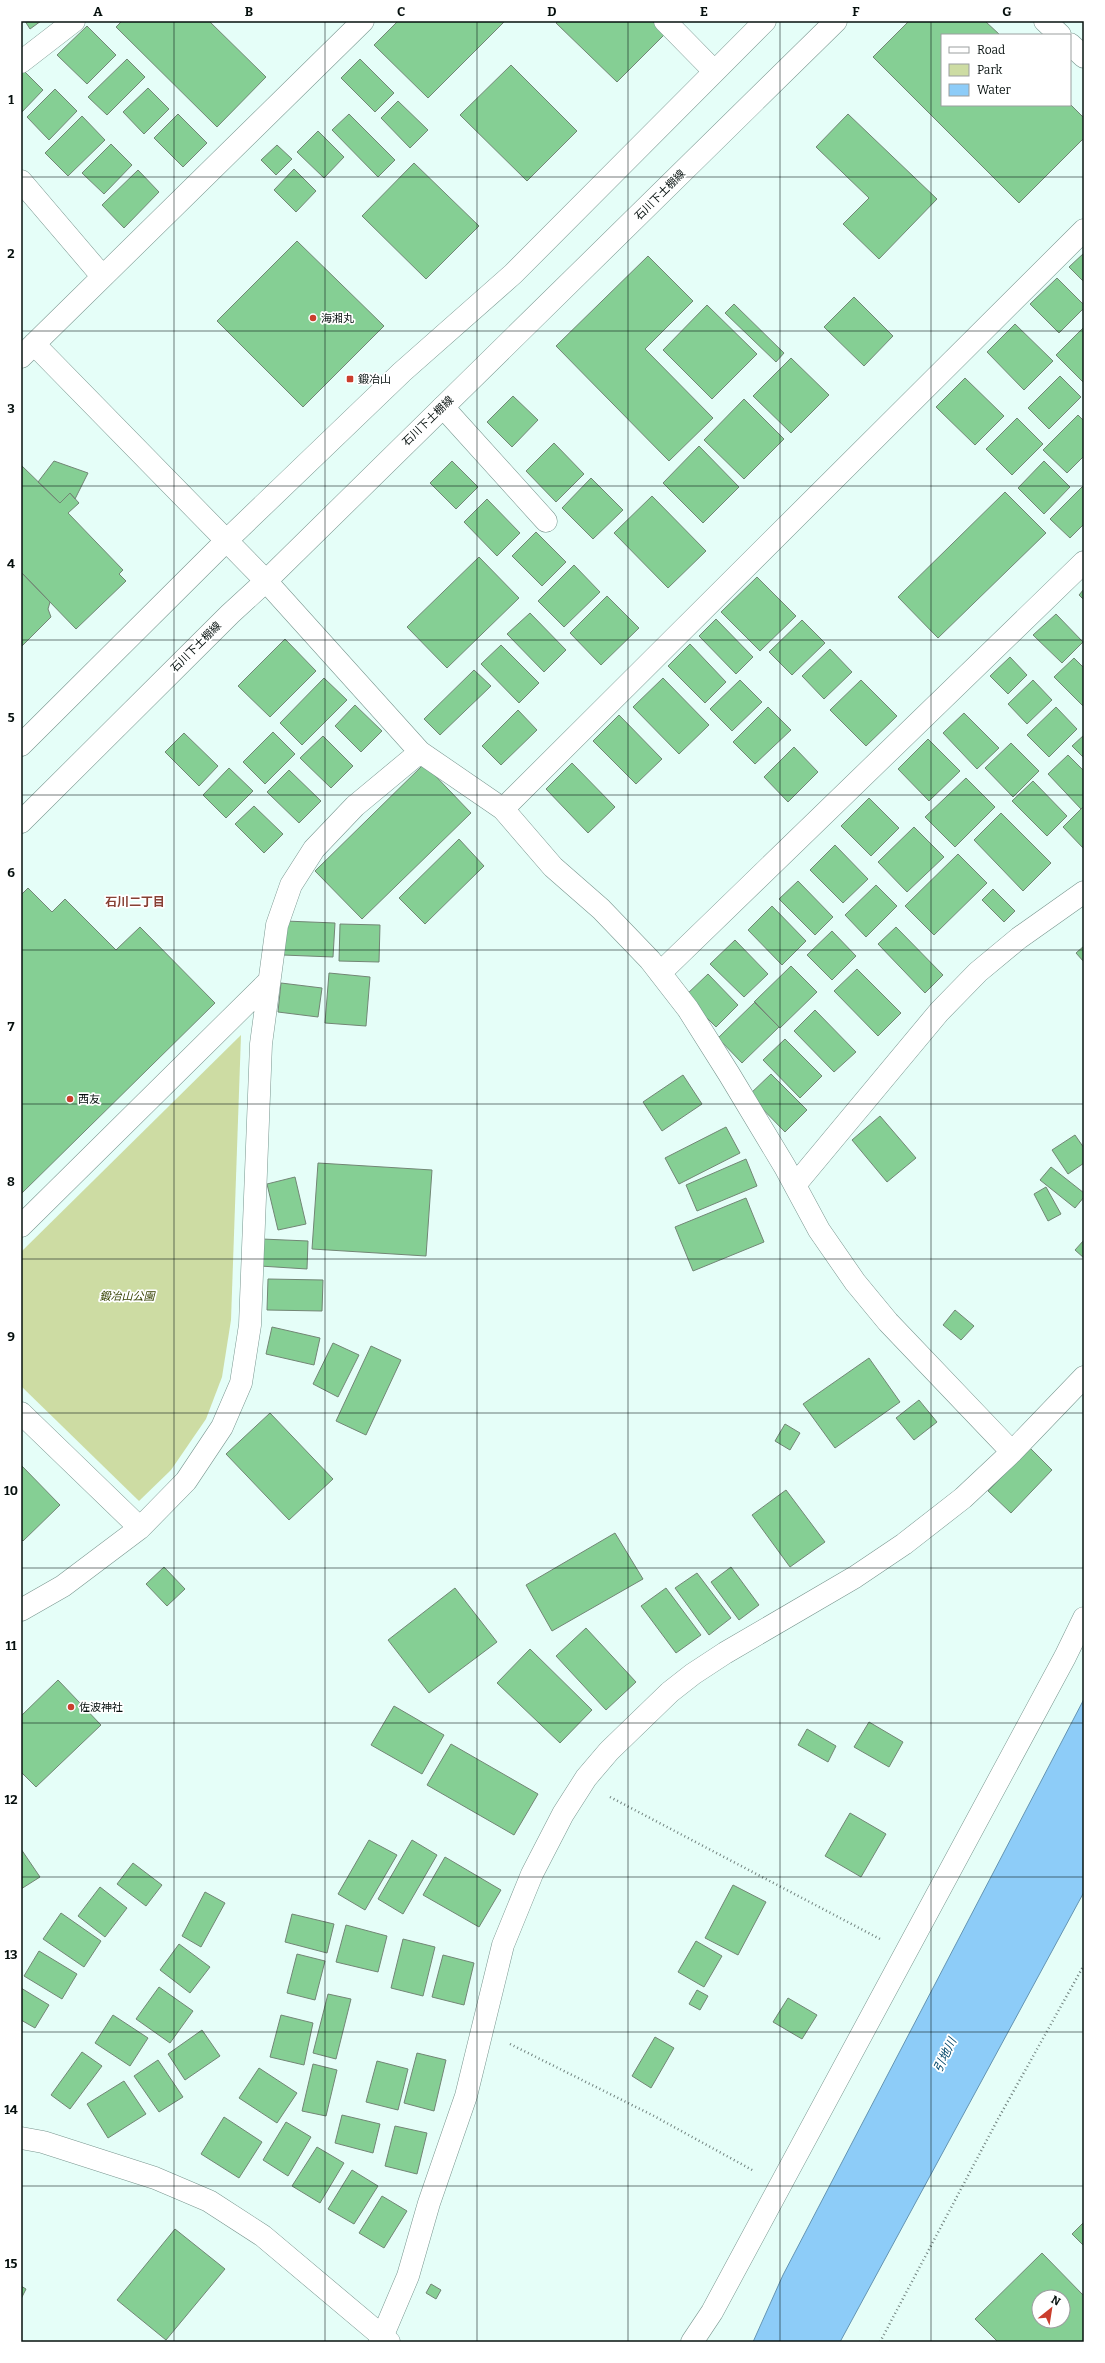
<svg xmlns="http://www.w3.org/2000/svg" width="1105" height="2363" font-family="Bitter,'Noto Sans JP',serif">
	<rect width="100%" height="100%" fill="#e5fef8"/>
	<!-- green -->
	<path fill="#cddca3" d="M241 1035 231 1320 222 1377 206 1419 171 1470 139 1501 21 1386V1252Z"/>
	<!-- water -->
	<path fill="#8dccf8" stroke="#6494b2" d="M1084 1699V1892L840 2342H753L783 2275Z"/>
	<!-- building -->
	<path fill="#85cf94" stroke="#728675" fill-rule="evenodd" d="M25 21H41L30 29Z
		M122 21H209L266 77 217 127 116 27Z
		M398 21H505L428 98 374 45Z
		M558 21H652L665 34 617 82 556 23Z
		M909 21H985L1000 35H942V105L1070 104 1084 118V138L1019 203 873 57Z
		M87 26 116 55 87 84 57 55Z
		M127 59 145 77 107 115 88 97Z
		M360 59 394 93 375 112 341 78Z
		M511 65 577 131 527 181 460 115Z
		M24 71 43 90 21 113V74Z
		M148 88 169 109 144 134 123 112Z
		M55 89 77 111 49 140 27 117Z
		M398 101 428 130 410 148 381 118Z
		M178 114 207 143 183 167 154 138Z
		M349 114 395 160 378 177 332 130Z
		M848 114 937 199 879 259 843 224 869 198 816 147Z
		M82 116 105 140 68 176 45 153Z
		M318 131 344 157 324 178 297 152Z
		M111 144 132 165 104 194 82 173Z
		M277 145 292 159 276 175 261 160Z
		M414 163 479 226 426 279 362 216Z
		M294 169 316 191 296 212 274 190Z
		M138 170 159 192 124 228 102 205Z
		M297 241 384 326 303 407 217 321Z
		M1084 253V282L1069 267Z
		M648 256 693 301 645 349 713 418 669 461 556 346Z
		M1057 278 1084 305V308L1059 333 1030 304Z
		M854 297 893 336 864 366 824 327Z
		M734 304 784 353 776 362 725 313Z
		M707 305 757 354 712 399 663 350Z
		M1015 324 1053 361 1024 390 987 352Z
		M1084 327V383L1056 355Z
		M791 358 829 395 791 433 753 396Z
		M1060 376 1081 397 1049 429 1028 408Z
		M965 378 1004 416 975 445 936 407Z
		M513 396 538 420 512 447 487 422Z
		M744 399 784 439 744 479 704 440Z
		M1078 415 1084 421V456L1067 473 1043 450Z
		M1017 418 1043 444 1012 475 986 449Z
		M554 443 584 474 556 502 526 471Z
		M699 446 739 487 703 523 663 483Z
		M54 461 88 473 75 499 70 493 60 503 38 482Z
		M452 461 478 487 456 509 430 483Z
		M1044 461 1070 487 1044 514 1018 488Z
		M21 465 60 503 70 493 79 503 68 513 123 570 119 574 126 581 76 629 21 572Z
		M591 478 623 510 593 539 562 508Z
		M1084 485V524L1070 538 1050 519Z
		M1005 492 1046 533 938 638 898 597Z
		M652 496 706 551 668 588 614 533Z
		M487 499 520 533 497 556 464 522Z
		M536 532 566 562 542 586 512 556Z
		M479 557 519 598 447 668 407 627Z
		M574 565 600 592 564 627 538 601Z
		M21 572 50 602 48 609 51 617 21 647Z
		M757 577 796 616 760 651 721 612Z
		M1084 589V600L1079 595Z
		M607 596 639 628 601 665 570 633Z
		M530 613 566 650 544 672 507 634Z
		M1056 614 1083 642 1062 663 1033 635Z
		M716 619 753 657 736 674 699 636Z
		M802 620 825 643 792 675 769 652Z
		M285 639 316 671 270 717 238 686Z
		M690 644 726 682 705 703 668 666Z
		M501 645 539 683 519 703 481 664Z
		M830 649 852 672 824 699 802 676Z
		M1010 657 1027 675 1008 694 990 676Z
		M1074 658 1084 668V707L1054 677Z
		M474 670 491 686 440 735 424 719Z
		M324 678 347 700 302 745 280 723Z
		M663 678 709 725 679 754 633 707Z
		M740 680 762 702 732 731 710 709Z
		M861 680 897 716 866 746 830 710Z
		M1033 680 1052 700 1027 724 1008 704Z
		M355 705 382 731 361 752 335 726Z
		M768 707 791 730 755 764 733 742Z
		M1056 707 1077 729 1049 757 1027 735Z
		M518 710 537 730 501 765 482 746Z
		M964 713 999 748 977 769 943 733Z
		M619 715 662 759 636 784 593 741Z
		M273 732 295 754 265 784 243 762Z
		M184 733 218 766 199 786 165 752Z
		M1084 735V758L1072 746Z
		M323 736 353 766 331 788 300 758Z
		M928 739 960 771 929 801 898 769Z
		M1011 743 1039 771 1013 797 985 768Z
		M794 747 818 772 788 802 764 777Z
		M1068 755 1084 771V806L1081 809 1048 774Z
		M572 763 615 807 588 833 546 789Z
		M424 764 471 813 362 919 315 871Z
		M229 768 253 791 226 818 203 795Z
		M289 770 321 801 299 823 267 792Z
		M966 778 995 807 955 847 925 817Z
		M1033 781 1067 816 1047 836 1012 801Z
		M869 798 899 828 871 856 841 826Z
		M254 806 283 834 264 853 235 824Z
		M1084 806V849L1063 827Z
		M1001 813 1051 863 1023 891 974 840Z
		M914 827 944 857 907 892 878 862Z
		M459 839 484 866 425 924 399 898Z
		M835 845 868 879 843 903 810 870Z
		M958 854 987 883 934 935 905 906Z
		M798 881 833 917 815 935 779 899Z
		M876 885 897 906 866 937 845 915Z
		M28 888 52 912 65 899 116 950 140 927 215 1003 21 1194V895Z
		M993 889 1015 911 1004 922 982 900Z
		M772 906 806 941 782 965 748 930Z
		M285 921 335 923 333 957 283 955Z
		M340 924 380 925 379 962 339 961Z
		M896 927 943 975 925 993 878 944Z
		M832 931 856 956 832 980 807 955Z
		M735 940 768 974 744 997 710 964Z
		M1084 946V962L1076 953Z
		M791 966 817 992 780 1028 754 1002Z
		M857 969 901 1013 878 1036 834 991Z
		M329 973 370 977 366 1026 325 1023Z
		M708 974 738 1005 716 1027 685 996Z
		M281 983 322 988 318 1017 278 1012Z
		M755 1002 779 1027 742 1063 718 1038Z
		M815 1010 856 1052 834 1072 794 1031Z
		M785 1039 822 1076 800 1098 763 1060Z
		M771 1074 807 1110 785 1132 749 1095Z
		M683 1075 702 1104 662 1131 643 1102Z
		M880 1116 916 1158 887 1182 852 1140Z
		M726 1127 740 1153 679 1184 665 1158Z
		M1075 1135 1084 1148V1163L1068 1174 1052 1150Z
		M746 1159 757 1186 697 1211 686 1185Z
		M318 1163 432 1170 426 1256 312 1249Z
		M1051 1167 1084 1193V1197L1075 1208 1040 1180Z
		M295 1177 306 1224 278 1230 267 1184Z
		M1046 1187 1061 1214 1048 1221 1034 1194Z
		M746 1198 764 1242 693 1271 675 1227Z
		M262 1239 308 1241 307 1269 260 1266Z
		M1084 1240V1258L1075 1250Z
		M268 1279 323 1280 322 1311 267 1310Z
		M955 1310 974 1326 961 1340 943 1325Z
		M272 1327 320 1338 314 1365 266 1354Z
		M333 1343 359 1355 338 1397 313 1384Z
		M371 1346 401 1360 366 1435 336 1421Z
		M869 1358 900 1402 835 1448 803 1404Z
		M919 1400 937 1422 914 1440 896 1418Z
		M270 1413 333 1479 289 1520 226 1454Z
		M785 1424 800 1433 790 1450 775 1441Z
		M1030 1448 1052 1470 1011 1513 988 1491Z
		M21 1465 60 1505 23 1541 21 1539Z
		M786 1490 825 1542 790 1567 752 1515Z
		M615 1533 643 1579 552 1631 526 1585Z
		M164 1567 185 1589 167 1606 146 1584Z
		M731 1567 759 1605 739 1620 711 1582Z
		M697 1573 731 1618 709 1635 675 1588Z
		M455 1588 497 1642 429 1693 388 1640Z
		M666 1588 701 1635 676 1653 641 1606Z
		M586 1628 636 1682 606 1710 556 1656Z
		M530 1649 592 1710 560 1743 497 1683Z
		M58 1680 101 1725 36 1787 21 1772V1716Z
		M394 1706 444 1735 422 1774 371 1745Z
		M869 1722 903 1742 889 1767 854 1747Z
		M807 1729 836 1746 828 1762 798 1745Z
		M451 1744 538 1794 514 1835 427 1785Z
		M850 1813 886 1834 861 1877 825 1856Z
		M369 1840 397 1855 365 1910 338 1894Z
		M412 1840 437 1855 403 1914 378 1899Z
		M21 1849 40 1877 21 1889Z
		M445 1857 501 1890 479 1927 423 1895Z
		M133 1863 162 1885 146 1906 117 1884Z
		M733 1885 766 1902 738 1955 705 1938Z
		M100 1887 127 1908 105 1937 78 1916Z
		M205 1892 225 1903 201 1947 182 1936Z
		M61 1913 101 1941 84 1967 43 1939Z
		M292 1914 334 1924 327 1953 285 1942Z
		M346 1925 387 1936 378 1972 336 1962Z
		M403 1939 435 1947 423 1996 391 1988Z
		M696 1941 722 1956 704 1987 678 1972Z
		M179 1944 210 1967 190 1993 160 1970Z
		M39 1951 77 1974 62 1999 24 1976Z
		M297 1954 325 1961 315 2000 287 1993Z
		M443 1955 474 1963 464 2005 432 1997Z
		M159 1987 193 2011 170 2043 136 2019Z
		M21 1988 49 2005 35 2028 21 2020Z
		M697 1990 708 1996 700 2010 689 2004Z
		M328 1994 351 1999 336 2059 313 2053Z
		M788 1998 817 2015 802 2039 773 2022Z
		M113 2015 148 2038 130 2066 95 2043Z
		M281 2015 313 2023 304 2065 270 2057Z
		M202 2030 220 2056 185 2080 168 2054Z
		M655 2037 674 2048 651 2088 632 2076Z
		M82 2052 102 2066 70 2109 51 2095Z
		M417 2053 446 2060 434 2111 404 2103Z
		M158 2060 183 2097 159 2112 134 2076Z
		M377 2061 408 2069 398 2110 366 2102Z
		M313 2064 337 2070 326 2116 302 2111Z
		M259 2068 297 2093 277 2123 239 2098Z
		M124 2081 146 2114 108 2138 87 2104Z
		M342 2115 380 2124 373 2153 335 2143Z
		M224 2117 262 2142 239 2178 201 2154Z
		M286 2122 311 2137 288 2176 263 2160Z
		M395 2126 427 2133 417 2174 385 2166Z
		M317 2147 344 2163 320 2203 292 2186Z
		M352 2170 378 2186 354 2224 328 2209Z
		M382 2196 407 2211 384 2248 359 2233Z
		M1084 2222V2246L1072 2234Z
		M175 2229 225 2269 166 2340 117 2300Z
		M1042 2253 1084 2296V2342H998L975 2319ZM1039 2297H1063V2321H1039Z
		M431 2284 441 2290 436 2299 426 2293Z
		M21 2286 26 2289 21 2299Z"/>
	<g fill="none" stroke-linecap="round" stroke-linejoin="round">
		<!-- pedestrian casing -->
		<g stroke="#79968f" stroke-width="23">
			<path id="pedestrian" d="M665 21 714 71
				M1045 21 1060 35
				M1070 44 1084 57"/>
		</g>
		<!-- minor casing -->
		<g stroke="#79968f" stroke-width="23">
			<path id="minor" d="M21 62 74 21
				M21 181 102 276
				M34 344 266 581 420 752 503 809 553 867 601 909 650 960 688 1009 729 1074 785 1167 819 1230 855 1282 888 1322 1012 1452
				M21 357 363 21
				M443 407 546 521
				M503 809 1084 230
				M660 973 1084 562
				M795 1185 939 1012 978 972 1019 938 1084 892
				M21 1226 268 982
				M21 1413 140 1528
				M21 1610 63 1586 140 1528 186 1481 222 1427 241 1383 250 1325 261 1044 277 925 291 885 314 849 355 806 420 752
				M380 2342 408 2276 429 2203 466 2096 503 1945 532 1874 563 1814 586 1778 609 1751 670 1692 693 1674 725 1653 855 1577 904 1544 963 1498 1012 1452 1084 1377
				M692 2342 712 2312 1065 1657 1084 1618"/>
		</g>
		<!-- tertiary casing -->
		<g stroke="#79968f" stroke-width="23">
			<path id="tertiary" d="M21 745 226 541 402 372 513 274 765 21
				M21 822 230 614 266 581 836 21
				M21 2138 43 2142 155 2178 209 2201 263 2236 389 2342"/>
		</g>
		<!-- path -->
		<path stroke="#72837f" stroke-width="2.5" stroke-dasharray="1 3" stroke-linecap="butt" d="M610 1797 880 1939
			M510 2044 654 2116 754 2171
			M880 2342 998 2119 1084 1965"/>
		<!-- pedestrian -->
		<use href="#pedestrian" stroke="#fff" stroke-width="22"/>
		<!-- minor -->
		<use href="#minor" stroke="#fff" stroke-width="22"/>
		<!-- tertiary -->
		<use href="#tertiary" stroke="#fff" stroke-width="22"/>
	</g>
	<!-- grid -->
	<path fill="none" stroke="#06100e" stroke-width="1" stroke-opacity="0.55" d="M174 21V2342M325 21V2342M477 21V2342M628 21V2342M780 21V2342M931 21V2342M21 177H1084M21 331H1084M21 486H1084M21 640H1084M21 795H1084M21 950H1084M21 1104H1084M21 1259H1084M21 1413H1084M21 1568H1084M21 1723H1084M21 1877H1084M21 2032H1084M21 2186H1084"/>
	<!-- markers -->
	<g fill="#ca3e2d" stroke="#fff" stroke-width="1.5">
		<circle cx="313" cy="318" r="4"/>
		<rect x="346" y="375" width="8" height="8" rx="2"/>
		<circle cx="70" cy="1099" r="4"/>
		<circle cx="71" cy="1707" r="4"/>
	</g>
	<g text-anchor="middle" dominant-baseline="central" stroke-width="3.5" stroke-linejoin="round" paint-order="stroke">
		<!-- street labels -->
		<g font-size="11" fill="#06100e" stroke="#fff">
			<text transform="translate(660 195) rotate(-45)">石川下土棚線</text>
			<text transform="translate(428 421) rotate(-44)">石川下土棚線</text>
			<text transform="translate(196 647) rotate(-45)">石川下土棚線</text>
		</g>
		<!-- poi labels -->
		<g font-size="11" fill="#06100e" stroke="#fff" text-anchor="start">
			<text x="321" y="318">海湘丸</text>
			<text x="358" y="379">鍛冶山</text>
			<text x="78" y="1099">西友</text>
			<text x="79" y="1707">佐波神社</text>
		</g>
		<!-- park labels -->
		<g font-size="11" font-style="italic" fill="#354100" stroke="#fff">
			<text x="127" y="1296">鍛冶山公園</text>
		</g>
		<!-- neighbourhood labels -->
		<g font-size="12" font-weight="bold" fill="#874034" stroke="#fff">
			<text x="135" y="902">石川二丁目</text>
		</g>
		<!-- water labels -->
		<g font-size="12" font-style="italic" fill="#004669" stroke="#fff">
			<text transform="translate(945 2055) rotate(-64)">引地川</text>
		</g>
	</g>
	<!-- border -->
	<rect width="1105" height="2363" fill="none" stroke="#ffffff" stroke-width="44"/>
	<!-- legend -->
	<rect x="941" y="34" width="130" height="72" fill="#ffffff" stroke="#9b9f9f"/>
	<rect x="949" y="47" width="20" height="6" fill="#ffffff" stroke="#9b9f9f"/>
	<text x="977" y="54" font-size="12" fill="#06100e">Road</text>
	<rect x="949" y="64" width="20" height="12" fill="#cddca3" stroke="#9b9f9f"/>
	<text x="977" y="74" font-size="12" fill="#06100e">Park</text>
	<rect x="949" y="84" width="20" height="12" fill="#8dccf8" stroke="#9b9f9f"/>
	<text x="977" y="94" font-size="12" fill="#06100e">Water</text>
	<!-- north arrow -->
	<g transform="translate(1051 2309) rotate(30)"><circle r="19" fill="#ffffff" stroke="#9b9f9f"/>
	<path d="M0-3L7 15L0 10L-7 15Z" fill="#ca3e2d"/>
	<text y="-6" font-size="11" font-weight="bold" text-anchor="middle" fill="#06100e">N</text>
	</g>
	<rect x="22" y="22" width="1061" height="2319" fill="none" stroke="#06100e" stroke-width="1.5"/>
	<g font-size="13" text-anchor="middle" font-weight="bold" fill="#06100e">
		<text x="98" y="16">A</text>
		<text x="249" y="16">B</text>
		<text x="401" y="16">C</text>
		<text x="552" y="16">D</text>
		<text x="704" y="16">E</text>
		<text x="856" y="16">F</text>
		<text x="1007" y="16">G</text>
		<text x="11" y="104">1</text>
		<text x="11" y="258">2</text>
		<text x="11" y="413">3</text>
		<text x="11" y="568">4</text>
		<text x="11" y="722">5</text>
		<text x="11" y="877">6</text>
		<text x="11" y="1031">7</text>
		<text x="11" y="1186">8</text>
		<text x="11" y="1341">9</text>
		<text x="11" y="1495">10</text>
		<text x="11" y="1650">11</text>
		<text x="11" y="1804">12</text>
		<text x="11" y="1959">13</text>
		<text x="11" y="2114">14</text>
		<text x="11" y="2268">15</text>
	</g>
</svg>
